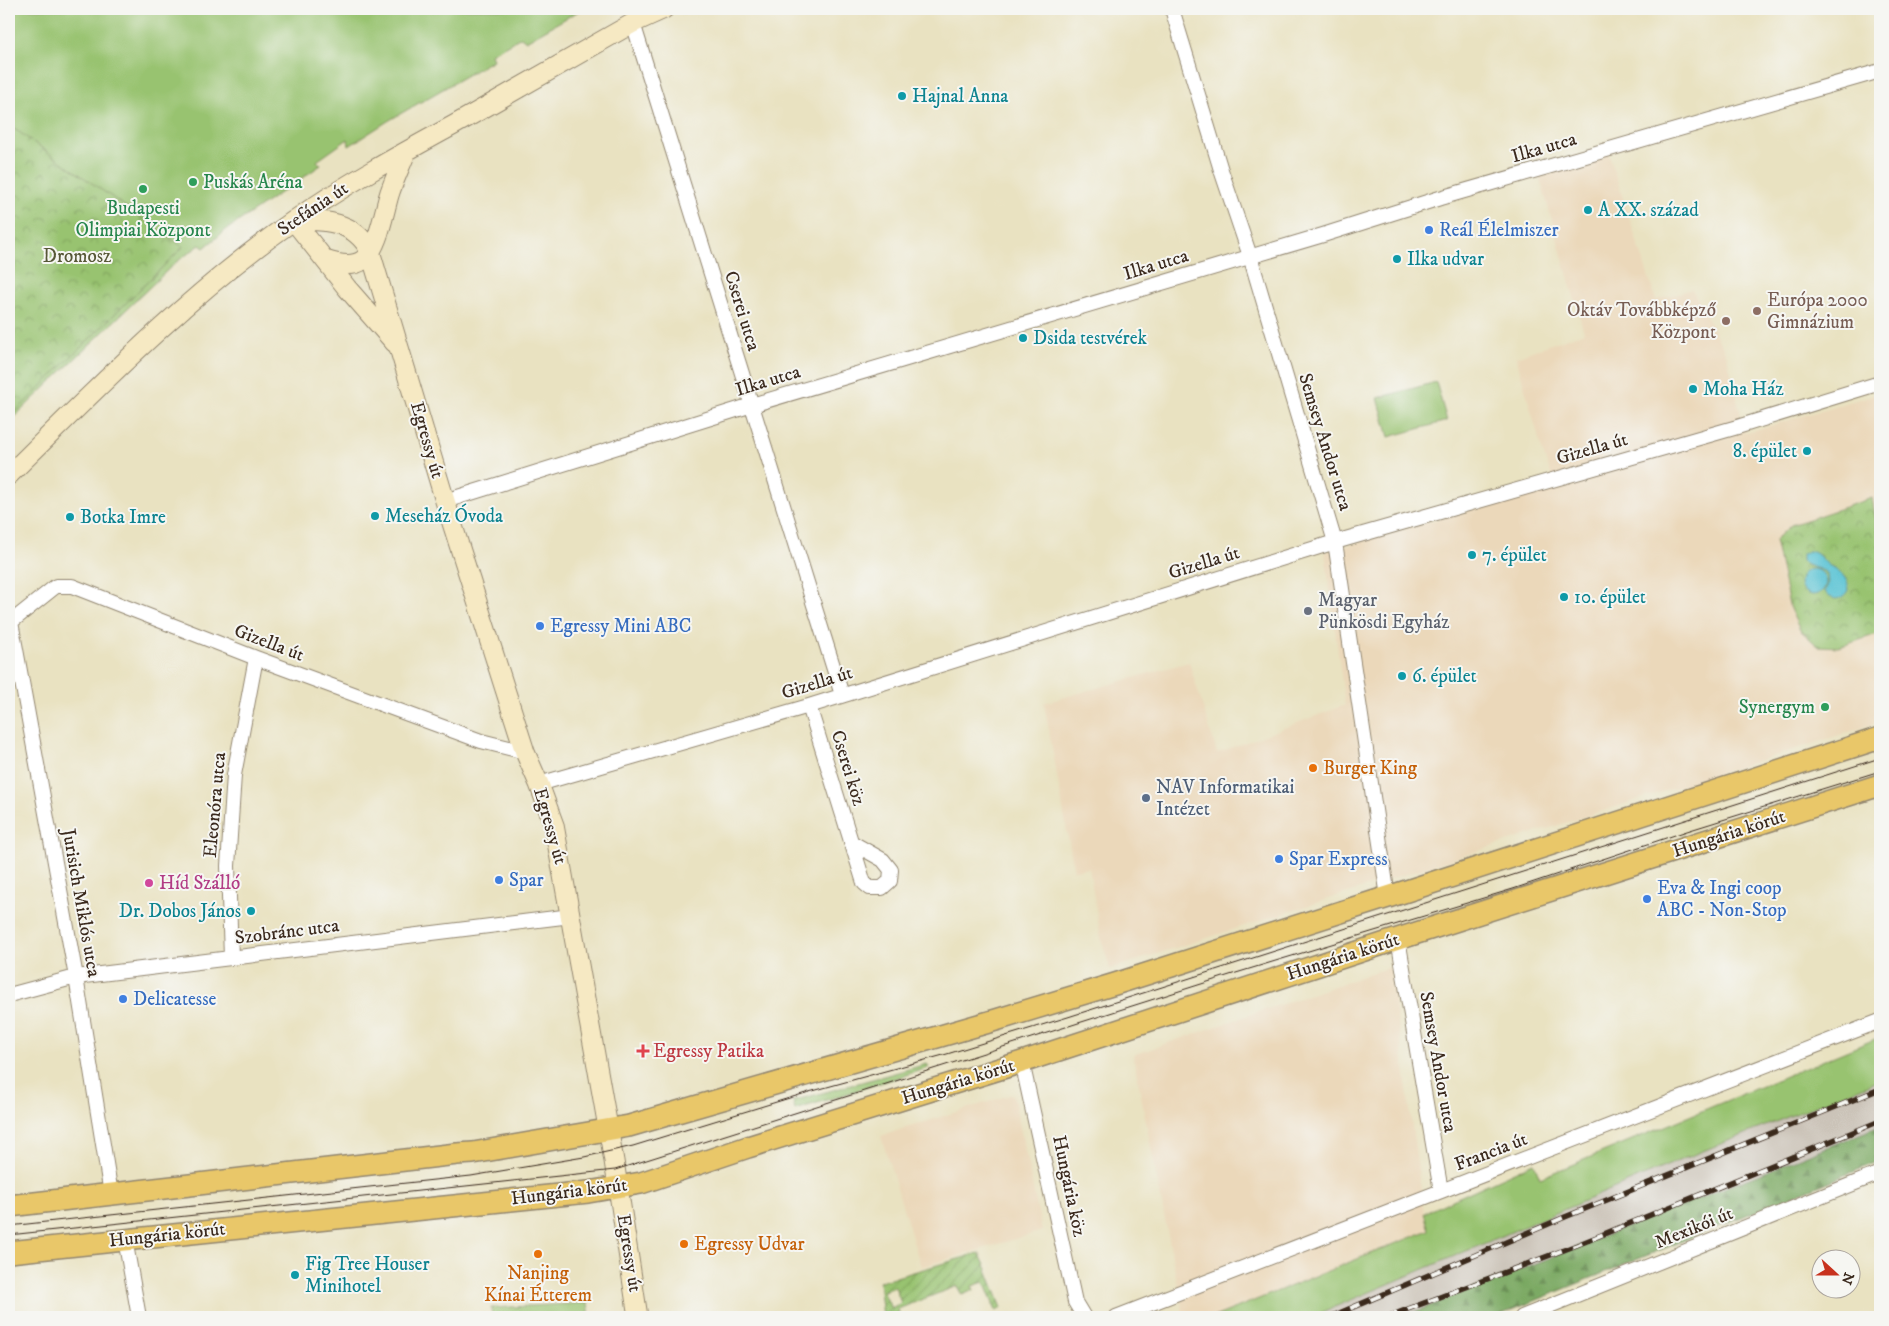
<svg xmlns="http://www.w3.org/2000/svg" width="1889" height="1326" font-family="'IM FELL DW Pica',serif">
	<defs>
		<pattern id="forest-firs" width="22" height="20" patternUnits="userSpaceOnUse" patternTransform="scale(1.25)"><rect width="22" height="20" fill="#7aa962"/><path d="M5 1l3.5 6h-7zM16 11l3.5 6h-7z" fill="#658a50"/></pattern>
		<pattern id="park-crowns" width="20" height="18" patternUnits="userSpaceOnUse" patternTransform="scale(1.25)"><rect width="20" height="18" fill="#98c370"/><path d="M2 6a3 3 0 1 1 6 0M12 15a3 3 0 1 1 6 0" fill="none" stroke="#7d9f5b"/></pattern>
		<pattern id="garden-furrows" width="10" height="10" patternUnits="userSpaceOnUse" patternTransform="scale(1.25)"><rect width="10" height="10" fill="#98c370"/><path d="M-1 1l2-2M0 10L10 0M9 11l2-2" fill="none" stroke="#7d9f5b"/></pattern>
	</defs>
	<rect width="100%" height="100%" fill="#f6f6f2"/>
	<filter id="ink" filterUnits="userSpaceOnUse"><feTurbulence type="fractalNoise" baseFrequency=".02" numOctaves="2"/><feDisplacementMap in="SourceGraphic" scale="10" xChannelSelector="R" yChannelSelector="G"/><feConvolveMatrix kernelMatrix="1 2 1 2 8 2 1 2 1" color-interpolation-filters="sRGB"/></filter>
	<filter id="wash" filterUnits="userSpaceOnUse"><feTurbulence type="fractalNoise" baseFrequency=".0096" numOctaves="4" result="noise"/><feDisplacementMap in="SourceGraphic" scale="20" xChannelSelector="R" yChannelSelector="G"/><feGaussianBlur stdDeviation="1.12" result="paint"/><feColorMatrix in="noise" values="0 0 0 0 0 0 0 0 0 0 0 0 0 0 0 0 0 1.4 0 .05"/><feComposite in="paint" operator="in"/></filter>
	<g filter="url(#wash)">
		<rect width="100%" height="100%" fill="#e9e2c1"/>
		<!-- built -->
		<path fill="#ebd8ba" d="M1608 152 1656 300 1692 289 1727 356 1745 433 1880 393V722L1110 969 1101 938 1089 868 1074 870 1044 703 1189 662 1217 753 1345 705 1325 552 1555 485 1543 453 1516 357 1584 332 1539 175Z
			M1390 967 1424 1213 1429 1230 1214 1317H1184L1133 1055Z
			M1013 1094 1042 1231 921 1267 881 1136Z"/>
		<!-- railway -->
		<path fill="#cbc3b8" d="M1880 1080V1126L1402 1317H1311L1683 1159Z"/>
		<!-- grass -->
		<path fill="#98c370" stroke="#6a7647" d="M9 9H582L526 41 521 37 491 54 493 60 388 121 349 146 348 139 317 161 321 165 226 230 204 248 200 245 175 263 9 422Z
			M1436 382 1447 421 1389 437 1378 398Z
			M1880 1037V1080L1683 1159 1311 1317H1214L1429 1230 1424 1213 1534 1163 1540 1178Z
			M927 1064 929 1066 928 1068 795 1110 793 1101Z
			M588 1303 590 1317H492L491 1308Z"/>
		<!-- forest -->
		<path fill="url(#forest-firs)" stroke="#5a6a40" d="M1880 1126V1161L1495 1317H1402Z"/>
		<!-- park -->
		<path fill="url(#park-crowns)" stroke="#6a7647" d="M9 125 183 247 9 418Z
			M1872 498 1880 544V633L1839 647 1818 646 1800 630 1790 609 1775 540 1791 525Z"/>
		<!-- garden -->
		<path fill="url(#garden-furrows)" stroke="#6a7647" fill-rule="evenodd" d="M979 1253 986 1267 1002 1308 996 1311 984 1282 972 1286 974 1290 962 1295 957 1286 898 1309 900 1317H883L879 1282ZM895 1287 901 1303 891 1308 883 1291Z"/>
		<!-- water -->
		<path fill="#59c3d4" stroke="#4a7679" d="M1808 551C1819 552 1820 558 1827 564 1838 572 1848 575 1849 590 1844 600 1831 603 1825 591L1828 584 1827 573C1819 567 1808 568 1802 561V554Z
			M1800 582a13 13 0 1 1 26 0a13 13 0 1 1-26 0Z"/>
	</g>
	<g filter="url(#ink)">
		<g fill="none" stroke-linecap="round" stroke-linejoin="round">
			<!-- street casing -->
			<g stroke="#928670" stroke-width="16">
				<path id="street" d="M1172 9 1221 170 1250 256 1335 542 1388 897
					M633 23 842 695
					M445 501 752 405 1323 235 1440 198 1880 71
					M9 620 11 622 76 977 111 1194
					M11 622 56 586H72L256 658 481 741 525 752
					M809 706 864 883 870 888H882L890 881 891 870 883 860 851 842
					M539 784 809 706 1335 542 1734 428 1880 383
					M1398 939 1441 1191
					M231 958 228 866 234 775 256 658
					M9 995 76 977 571 916
					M1022 1062 1075 1302 1084 1317
					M125 1239 139 1317
					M1116 1317 1880 1021
					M1522 1317 1880 1173"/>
			</g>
			<!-- secondary casing -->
			<g stroke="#928670" stroke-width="21">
				<path id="secondary" d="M294 221C323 219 355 221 370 251L445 501 525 752 539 784 554 825 614 1161 638 1317
					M294 221 347 288 395 343
					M325 260C337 264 352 268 363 260 379 248 384 210 390 192 395 178 401 165 406 152
					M9 475C99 386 189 294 293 221 344 185 399 155 454 125 514 91 574 57 633 23L664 9"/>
			</g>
			<!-- primary casing -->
			<g stroke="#928670" stroke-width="24">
				<path id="primary" d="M9 1206 457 1154 473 1153 629 1126 996 1020 1115 984 1388 897 1880 738
					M9 1252 588 1192 641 1183 748 1147 1022 1062 1398 939 1880 785"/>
			</g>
			<!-- street -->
			<use href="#street" stroke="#fff" stroke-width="14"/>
			<!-- secondary -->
			<use href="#secondary" stroke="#f6e9c3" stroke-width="19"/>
			<!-- primary -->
			<use href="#primary" stroke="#e9c769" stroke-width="21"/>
			<!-- tram -->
			<path stroke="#3b2a1e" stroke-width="1" d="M9 1226 471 1176 584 1157 633 1146 809 1092 947 1054 1068 1017 1880 758
				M9 1235 615 1170 1236 973 1513 889 1687 831 1880 771"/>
			<!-- rail casing -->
			<g stroke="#3b2a1e" stroke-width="5.5">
				<path id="rail" d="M1330 1317 1565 1217 1880 1089
					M1387 1317 1577 1245 1880 1121"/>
			</g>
			<!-- rail -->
			<use href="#rail" stroke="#f6f6f2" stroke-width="4" stroke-dasharray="11" stroke-linecap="butt"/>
		</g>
	</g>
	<!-- markers -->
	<g fill="#0f9aa8" stroke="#f6f6f2" stroke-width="2">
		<circle cx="902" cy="96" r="5"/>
		<circle cx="1588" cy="210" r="5"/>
		<circle cx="1397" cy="259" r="5"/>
		<circle cx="1023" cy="338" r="5"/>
		<circle cx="1693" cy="389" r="5"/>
		<circle cx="1807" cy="451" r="5"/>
		<circle cx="375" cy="516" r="5"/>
		<circle cx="70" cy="517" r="5"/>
		<circle cx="1472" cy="555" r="5"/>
		<circle cx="1564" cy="597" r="5"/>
		<circle cx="1402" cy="676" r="5"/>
		<circle cx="251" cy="911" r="5"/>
		<circle cx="295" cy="1275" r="5"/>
	</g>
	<g fill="#2e9e5b" stroke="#f6f6f2" stroke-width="2">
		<circle cx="193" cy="182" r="5"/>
		<circle cx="143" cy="189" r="5"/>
		<circle cx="1825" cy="707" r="5"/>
	</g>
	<g fill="#3f7fe0" stroke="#f6f6f2" stroke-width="2">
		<circle cx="1429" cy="230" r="5"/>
		<circle cx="540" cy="626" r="5"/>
		<circle cx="1279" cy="859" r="5"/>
		<circle cx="499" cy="880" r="5"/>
		<circle cx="1647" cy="899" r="5"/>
		<circle cx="123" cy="999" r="5"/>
	</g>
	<g fill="#8d6e63" stroke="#f6f6f2" stroke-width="2">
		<circle cx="1757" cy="311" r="5"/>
		<circle cx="1726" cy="321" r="5"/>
	</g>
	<circle fill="#6b7280" stroke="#f6f6f2" stroke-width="2" cx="1308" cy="611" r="5"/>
	<g fill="#e8710a" stroke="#f6f6f2" stroke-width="2">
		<circle cx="1313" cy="768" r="5"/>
		<circle cx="684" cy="1244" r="5"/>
		<circle cx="538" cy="1254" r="5"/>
	</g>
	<circle fill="#5c6f8a" stroke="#f6f6f2" stroke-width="2" cx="1146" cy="798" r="5"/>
	<circle fill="#d1479c" stroke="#f6f6f2" stroke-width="2" cx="149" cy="883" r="5"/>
	<path fill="#e0444e" stroke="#f6f6f2" stroke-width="2" d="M640.5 1043.5h5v5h5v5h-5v5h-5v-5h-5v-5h5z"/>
	<g text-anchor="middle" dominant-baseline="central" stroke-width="4" stroke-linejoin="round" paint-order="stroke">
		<!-- culture labels -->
		<g font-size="19" fill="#0d838f" stroke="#f6f6f2" text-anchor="start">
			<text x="912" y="96">Hajnal Anna</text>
			<text x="1598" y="210">A XX. század</text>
			<text x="1407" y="259">Ilka udvar</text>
			<text x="1033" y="338">Dsida testvérek</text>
			<text x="1703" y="389">Moha Ház</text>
			<text x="1797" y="451" text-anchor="end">8. épület</text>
			<text x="385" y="516">Meseház Óvoda</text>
			<text x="80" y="517">Botka Imre</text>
			<text x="1482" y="555">7. épület</text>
			<text x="1574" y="597">10. épület</text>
			<text x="1412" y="676">6. épület</text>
			<text x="241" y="911" text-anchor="end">Dr. Dobos János</text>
			<text x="305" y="1264">Fig Tree Houser<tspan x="305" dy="22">Minihotel</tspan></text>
		</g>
		<!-- street labels -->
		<g font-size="19" fill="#3b2a1e" stroke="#f6f6f2">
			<text transform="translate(1544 148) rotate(-16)">Ilka utca</text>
			<text transform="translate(313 209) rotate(-34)">Stefánia út</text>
			<text transform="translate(1156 265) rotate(-17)">Ilka utca</text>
			<text transform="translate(742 311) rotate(73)">Cserei utca</text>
			<text transform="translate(768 381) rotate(-17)">Ilka utca</text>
			<text transform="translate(427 440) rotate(74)">Egressy út</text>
			<text transform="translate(1325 442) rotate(73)">Semsey Andor utca</text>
			<text transform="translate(1592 449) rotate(-16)">Gizella út</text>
			<text transform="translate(1204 563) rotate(-17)">Gizella út</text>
			<text transform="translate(269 643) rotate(21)">Gizella út</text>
			<text transform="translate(817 683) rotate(-17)">Gizella út</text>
			<text transform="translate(848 768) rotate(73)">Cserei köz</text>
			<text transform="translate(215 805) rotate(-85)">Eleonóra utca</text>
			<text transform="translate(550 826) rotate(74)">Egressy út</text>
			<text transform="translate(1729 834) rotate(-18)">Hungária körút</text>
			<text transform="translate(81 903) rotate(80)">Jurisich Miklós utca</text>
			<text transform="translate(287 932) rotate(-7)">Szobránc utca</text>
			<text transform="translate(1343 957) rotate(-18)">Hungária körút</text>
			<text transform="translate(1438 1062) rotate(80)">Semsey Andor utca</text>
			<text transform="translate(958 1082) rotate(-17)">Hungária körút</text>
			<text transform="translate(1491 1152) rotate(-21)">Francia út</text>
			<text transform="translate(1069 1186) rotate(78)">Hungária köz</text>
			<text transform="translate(569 1192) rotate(-7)">Hungária körút</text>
			<text transform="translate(1694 1228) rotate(-22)">Mexikói út</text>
			<text transform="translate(167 1235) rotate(-6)">Hungária körút</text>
			<text transform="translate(629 1253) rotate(81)">Egressy út</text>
		</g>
		<!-- leisure labels -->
		<g font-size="19" fill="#27864d" stroke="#f6f6f2" text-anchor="start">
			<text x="203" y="182">Puskás Aréna</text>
			<text x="143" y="208" text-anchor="middle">Budapesti<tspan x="143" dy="22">Olimpiai Központ</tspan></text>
			<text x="1815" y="707" text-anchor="end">Synergym</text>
		</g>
		<!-- shop labels -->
		<g font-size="19" fill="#366cbe" stroke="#f6f6f2" text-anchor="start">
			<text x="1439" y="230">Reál Élelmiszer</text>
			<text x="550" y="626">Egressy Mini ABC</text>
			<text x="1289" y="859">Spar Express</text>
			<text x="509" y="880">Spar</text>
			<text x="1657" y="888">Eva &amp; Ingi coop<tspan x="1657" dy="22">ABC - Non-Stop</tspan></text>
			<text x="133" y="999">Delicatesse</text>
		</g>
		<!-- park labels -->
		<g font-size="19" fill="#575837" stroke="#f6f6f2">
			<text x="77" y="256">Dromosz</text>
		</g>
		<!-- education labels -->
		<g font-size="19" fill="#785e54" stroke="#f6f6f2" text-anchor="start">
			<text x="1767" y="300">Európa 2000<tspan x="1767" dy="22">Gimnázium</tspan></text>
			<text x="1716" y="310" text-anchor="end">Oktáv Továbbképző<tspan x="1716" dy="22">Központ</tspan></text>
		</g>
		<!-- worship labels -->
		<g font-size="19" fill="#5b616d" stroke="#f6f6f2" text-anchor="start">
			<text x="1318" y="600">Magyar<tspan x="1318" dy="22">Pünkösdi Egyház</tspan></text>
		</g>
		<!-- food labels -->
		<g font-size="19" fill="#c56008" stroke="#f6f6f2" text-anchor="start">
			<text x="1323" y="768">Burger King</text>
			<text x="694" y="1244">Egressy Udvar</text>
			<text x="538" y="1273" text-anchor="middle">Nanjing<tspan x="538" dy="22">Kínai Étterem</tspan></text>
		</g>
		<!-- service labels -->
		<g font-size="19" fill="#4e5e75" stroke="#f6f6f2" text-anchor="start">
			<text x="1156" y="787">NAV Informatikai<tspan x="1156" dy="22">Intézet</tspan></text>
		</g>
		<!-- hotel labels -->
		<g font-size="19" fill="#b23c85" stroke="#f6f6f2" text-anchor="start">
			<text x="159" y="883">Híd Szálló</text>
		</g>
		<!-- health labels -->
		<g font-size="19" fill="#be3a42" stroke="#f6f6f2" text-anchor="start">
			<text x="653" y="1051">Egressy Patika</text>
		</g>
	</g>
	<!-- margin -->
	<rect width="1889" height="1326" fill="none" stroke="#f6f6f2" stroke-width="30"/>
	<!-- north arrow -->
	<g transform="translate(1836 1274) rotate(111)"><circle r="24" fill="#f6f6f2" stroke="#aba49d"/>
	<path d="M0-4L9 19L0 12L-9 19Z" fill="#c8321e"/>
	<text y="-8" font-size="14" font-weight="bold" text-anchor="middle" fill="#3b2a1e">N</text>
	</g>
</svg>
